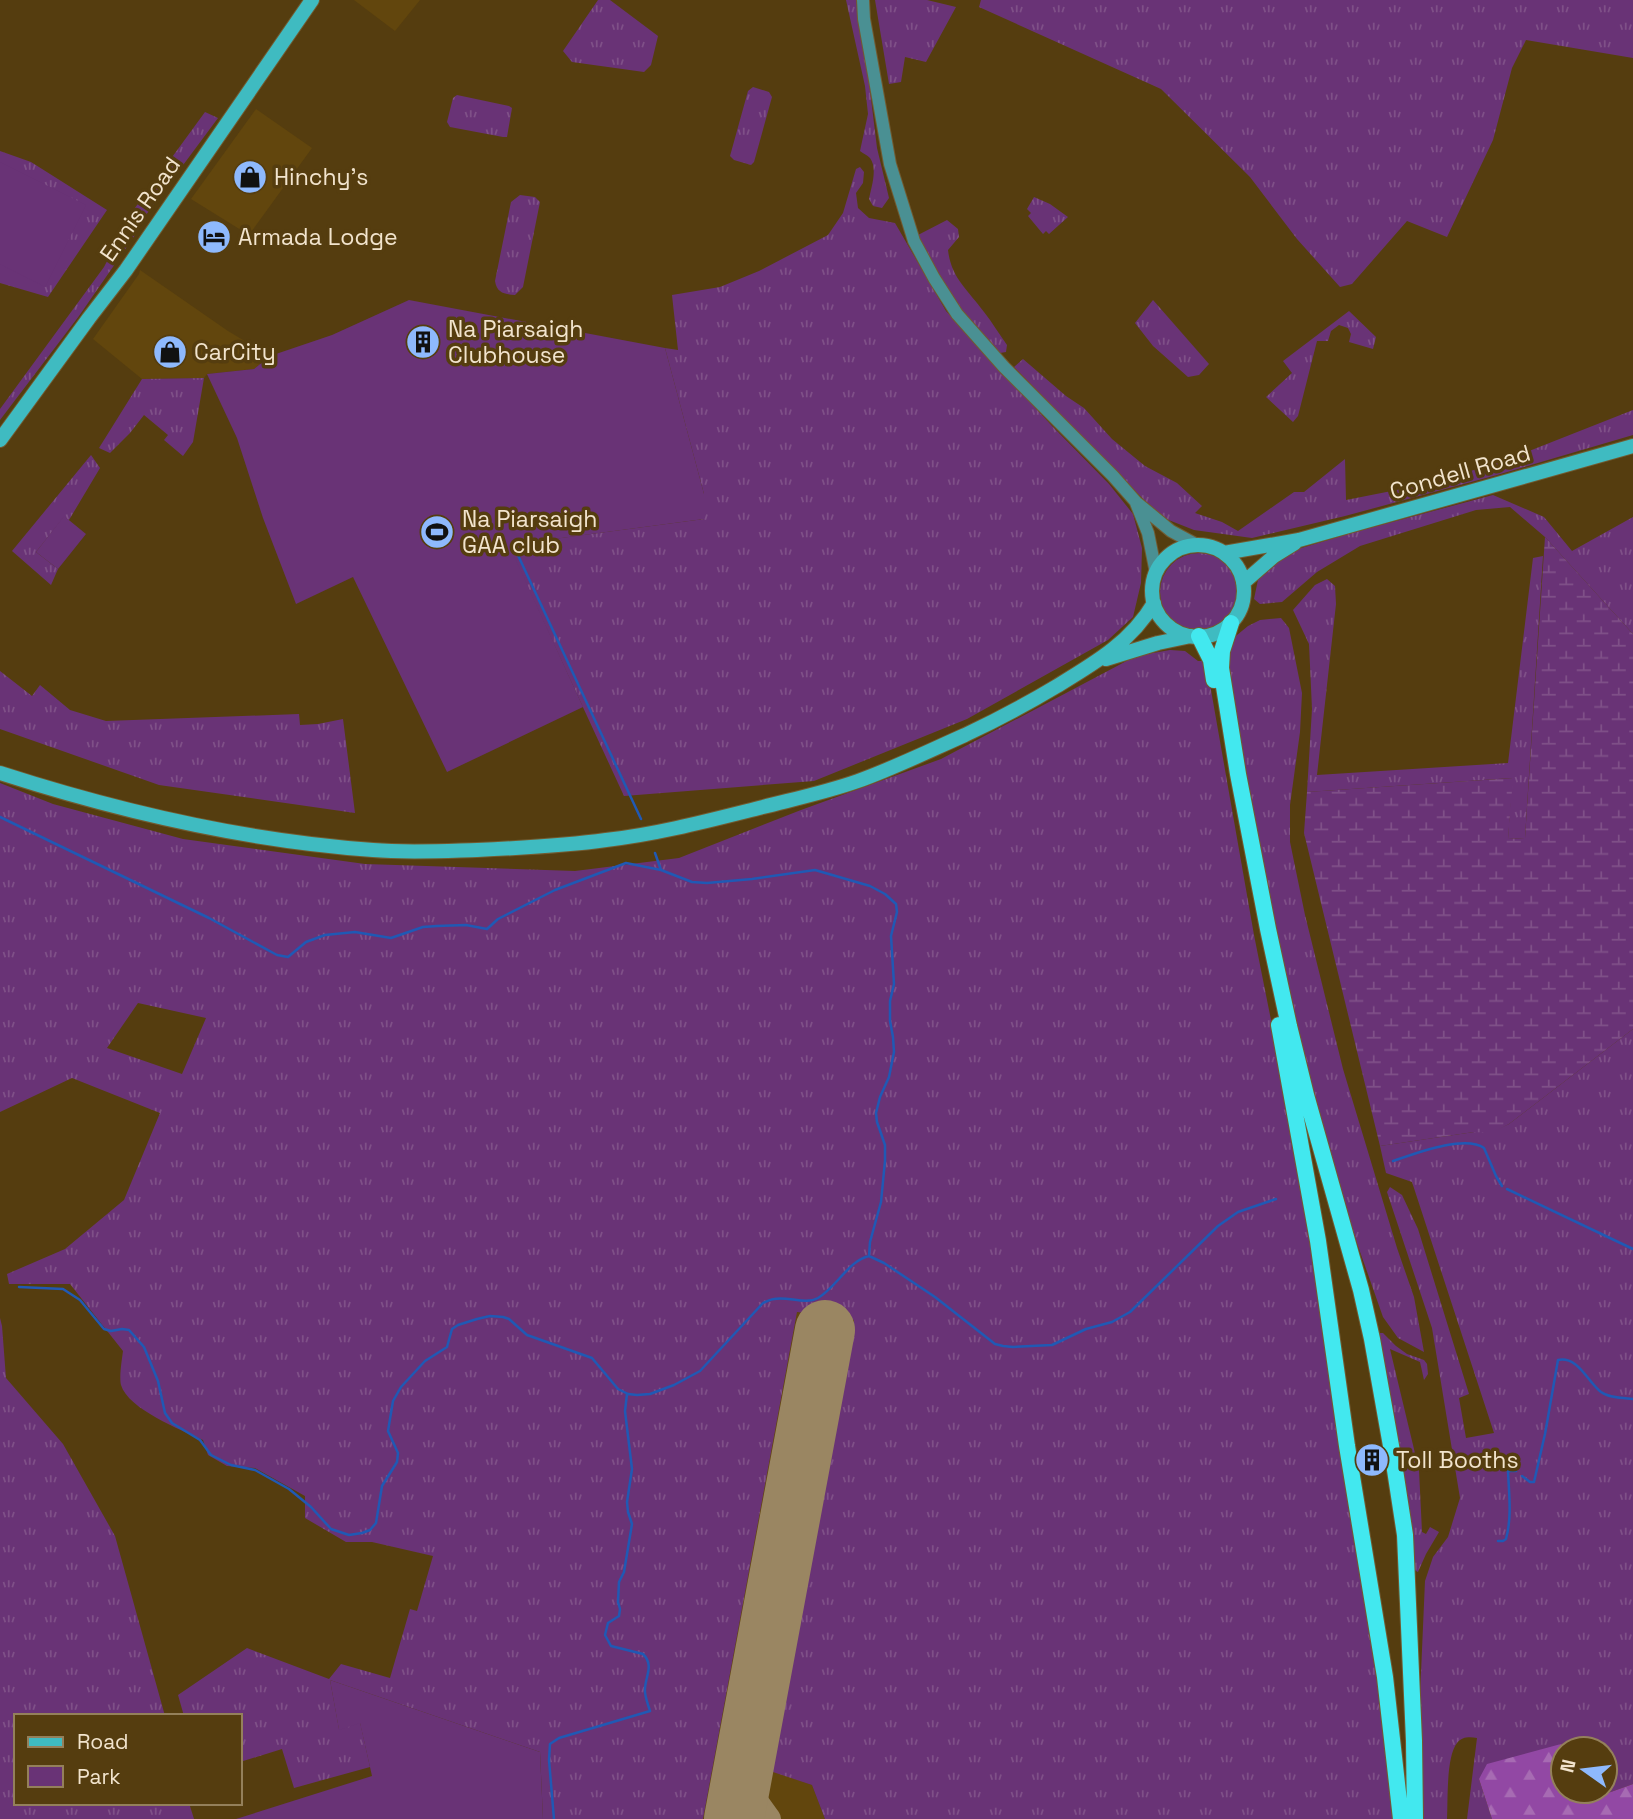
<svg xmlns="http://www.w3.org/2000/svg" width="1633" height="1819" font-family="'Space Grotesk',sans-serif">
	<defs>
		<pattern id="grass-tufts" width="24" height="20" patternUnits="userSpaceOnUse" patternTransform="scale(1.75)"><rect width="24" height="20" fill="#693376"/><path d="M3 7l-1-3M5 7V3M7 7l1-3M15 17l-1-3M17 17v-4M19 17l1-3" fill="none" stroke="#7f5088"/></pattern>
		<pattern id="forest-firs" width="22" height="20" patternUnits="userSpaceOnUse" patternTransform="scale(1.75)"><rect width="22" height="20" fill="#9248a4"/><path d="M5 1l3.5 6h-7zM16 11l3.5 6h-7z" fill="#a76bb3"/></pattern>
		<pattern id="wetland-marsh" width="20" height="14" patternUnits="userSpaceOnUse" patternTransform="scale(1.75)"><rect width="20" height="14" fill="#693376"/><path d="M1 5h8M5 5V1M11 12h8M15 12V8" fill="none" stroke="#7f5088"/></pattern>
	</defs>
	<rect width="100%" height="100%" fill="#553d0f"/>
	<!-- built -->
	<path fill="#62460d" d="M354 0H420L395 31Z
		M256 109 312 148 249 235 191 199Z
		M140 270 228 331 270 356 254 369 207 374 204 378 142 379 93 339 139 274Z
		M796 1312 854 1320 767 1769 812 1785 825 1819H703Z"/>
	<!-- grass -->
	<path fill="url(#grass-tufts)" fill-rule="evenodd" d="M598 0H610L658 36 651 65 644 72 572 62 563 51Z
		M846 0H859L877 148 889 198 882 208 873 206 869 199C871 188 878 169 870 158 867 155 864 154 860 151L868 114 865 86Z
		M875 0H927L956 7 926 62 905 57 901 82 889 84Z
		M981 0H1633V58L1526 40 1512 68 1493 140 1447 237 1407 221 1352 284 1340 287 1297 239 1250 177 1161 89 979 7Z
		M753 87 769 92 772 97 754 162 751 165 734 160 730 156 748 91Z
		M457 95 509 106 512 108 507 137H503L450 127 447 122 453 98Z
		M205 112 218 118 143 219 132 212Z
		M0 151 31 162 107 210 48 297 0 283Z
		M860 167 864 172 863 183 856 193 858 208 869 218 895 223 946 311 1052 426 1109 484 1133 514 1142 548 1141 583 1133 617 1108 640 967 719 814 781 624 796 508 545 704 519V494L665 348 678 350 672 295 720 287 759 271 828 235 843 213 856 169Z
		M520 195 535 197 540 202 523 287 515 295C504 294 497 293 495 281L511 202Z
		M1034 197 1050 204 1068 217 1049 234 1046 231 1043 234 1028 216 1031 213 1027 209Z
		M947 220 958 229 959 237 948 250C951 278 968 290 984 312 992 322 999 334 1007 345L1006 352 994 354 938 279 918 235Z
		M132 225 134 226 137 231 135 235 79 316 0 420V409L104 267 118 240Z
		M1153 300 1209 364 1199 375 1188 377 1153 346 1135 323Z
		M1349 311 1376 337 1373 349 1349 342 1351 334 1348 328 1339 325 1331 331 1328 341H1317L1298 416 1293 422 1266 397 1292 373 1283 361Z
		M1023 359 1066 396 1084 408 1112 439 1145 466 1177 483 1202 506 1195 513 1222 522 1238 531 1294 492H1304L1345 459 1346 500 1432 483 1506 460 1633 410V435L1497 475 1345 516 1252 538 1194 530 1161 517 1014 367Z
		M204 378 193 442 183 456 164 440 168 435 144 415 130 433 110 453 99 448 142 379Z
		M91 455 100 468 69 520 64 517 36 552 58 569 51 585 12 551Z
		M1493 495 1544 517 1572 551 1633 517V634L1545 537 1510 507 1476 510 1360 546 1317 572 1282 602 1260 604 1254 599 1259 575 1278 555 1355 532Z
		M1160 592a39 39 0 1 1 78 0a39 39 0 1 1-78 0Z
		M1543 556 1525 838 1508 839 1512 778 1307 792 1312 709 1309 644 1293 610 1315 585 1327 579 1335 586 1336 604 1317 775 1508 763 1533 558Z
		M1281 618 1289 628 1302 693 1300 732 1290 805V842L1305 915 1343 1069 1397 1248 1414 1297 1424 1352 1398 1338 1383 1317 1333 1175 1308 1086 1267 897 1226 656 1231 640 1248 626 1260 620Z
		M1170 650 1185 651 1198 661H1205L1208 673 1254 935 1293 1130 1331 1378 1353 1506 1399 1819H825L812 1785 767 1770 854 1320 797 1312 703 1819H543L540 1752 330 1680 339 1729 360 1722 370 1767 294 1788 282 1749 240 1762V1716H184L178 1695 247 1648 329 1679 341 1664 390 1678 410 1609 417 1611 433 1556 372 1542H346L305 1518V1496L255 1468 227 1466 208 1455 203 1440C181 1430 128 1409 121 1385 119 1377 122 1359 123 1351L70 1284H9L7 1274 65 1249 124 1200 160 1113 72 1078 0 1112V783L53 804 183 839 365 864 575 871 679 858 801 810 941 759 1136 656ZM138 1003 206 1018 182 1074 107 1048Z
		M0 671 32 696 40 685 70 710 106 721 299 714 300 725 318 724 343 719 355 813 159 785 0 729Z
		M1633 1029V1784L1608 1793 1605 1791V1749H1566L1561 1744 1479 1779 1492 1819H1467L1477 1738C1471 1737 1462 1736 1457 1743 1446 1757 1448 1800 1447 1819H1420L1419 1719 1425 1581 1433 1557 1448 1537 1460 1498 1432 1328 1387 1192 1390 1187 1402 1195 1418 1229 1469 1394 1459 1398 1466 1438 1494 1433 1412 1182 1386 1173 1380 1146 1474 1132 1494 1131 1509 1124Z
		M0 1318 2 1326 6 1378 63 1444 115 1536 165 1716H16V1803H189L194 1819H0Z
		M1375 1333H1383L1396 1346 1407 1354 1424 1360 1427 1364 1428 1374 1424 1380 1420 1362 1390 1349 1419 1470 1422 1532 1426 1534 1430 1527 1439 1532 1426 1554 1418 1572 1414 1570 1396 1430Z"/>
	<!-- forest -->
	<path fill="url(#forest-firs)" d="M1561 1744 1566 1749H1563V1791H1605L1608 1793 1633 1784V1819H1492L1479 1779 1487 1764Z"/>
	<!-- wetland -->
	<path fill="url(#wetland-marsh)" d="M1545 537 1633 634V1029L1509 1124 1494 1132H1474L1380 1146 1304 833 1307 792 1513 778 1508 839 1525 838Z"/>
	<!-- park -->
	<path fill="#693376" d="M0 162 86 205 45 287 0 264Z
		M409 300 665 348 704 494V519L509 545 583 707 447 772 353 577 296 604 263 518 237 438 207 374 254 369 270 356 332 335Z
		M64 516 86 534 58 569 36 552Z
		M330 1680 540 1752 543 1819H236L372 1776 360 1723 339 1730Z"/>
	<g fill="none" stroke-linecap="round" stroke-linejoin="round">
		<!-- stream -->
		<path stroke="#2059b4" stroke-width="2.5" d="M516 551 641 819
			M0 817 209 918 277 955 288 957 306 942 325 935 355 932 391 938 423 927 437 926 466 925 487 929 498 919 555 890 626 863 661 870 692 882 707 883 752 879 815 870 870 886 885 894 896 904 897 912 891 936 894 984 890 1001V1021L893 1037 894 1052 889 1077 880 1097 876 1113 877 1122 885 1145V1161L881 1202 870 1242 869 1256
			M655 853 661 870
			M1393 1161C1414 1154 1465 1134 1484 1148L1496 1176 1502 1186
			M1507 1189 1633 1249
			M869 1256 884 1263 935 1297 995 1344 1003 1346 1013 1347 1052 1345 1086 1329 1112 1322 1130 1312 1218 1226 1238 1212 1276 1199
			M19 1287 63 1289 80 1300 104 1329 111 1331 122 1329 129 1330 144 1347 158 1381 165 1413 172 1423 200 1440 211 1455 231 1465 255 1470 289 1489 311 1507 331 1529 349 1535 362 1533 370 1530 376 1523 382 1486 397 1462 398 1453 388 1431 393 1401 401 1387 425 1361 447 1347 452 1329 458 1325 477 1319 490 1316 503 1317 509 1319 527 1335 592 1358 618 1389 628 1394 637 1395 650 1394 674 1385 700 1371 763 1303C766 1302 771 1299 774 1299 788 1296 805 1305 818 1298 837 1287 848 1261 869 1256
			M1522 1476 1530 1482H1534L1545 1434 1558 1360C1578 1356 1587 1381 1601 1392 1609 1398 1623 1398 1633 1399
			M1498 1541H1503L1506 1539C1512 1517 1509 1494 1508 1471H1516
			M554 1819 549 1760 550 1744 559 1738 650 1711C648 1704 644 1695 645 1688 646 1675 654 1665 643 1654L611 1646 605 1635 608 1623 619 1616 620 1609 618 1602 619 1582 624 1572 632 1524 628 1512 627 1502 632 1469 625 1411 627 1394"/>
		<!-- taxiway -->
		<path stroke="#9a8662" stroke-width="24" d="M741 1780 769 1819"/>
		<!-- runway -->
		<path stroke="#9a8662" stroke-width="60" d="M734 1819 825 1330"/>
		<!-- tertiary casing -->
		<g stroke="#715b31" stroke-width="14">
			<path id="tertiary" d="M863 0 864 19 890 164 914 241 934 278 957 314 1004 367 1113 476 1136 502 1171 531 1197 545
				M1136 503 1148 533 1156 573"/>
		</g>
		<!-- secondary casing -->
		<g stroke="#715b31" stroke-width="16">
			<path id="secondary" d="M0 440 89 318 126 270 312 0
				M1152 591a46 46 0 1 1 92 0a46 46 0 1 1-92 0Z
				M1224 553 1299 540 1633 446
				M1243 583 1274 556 1295 543
				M1106 659 1158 643 1191 636
				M0 773C121 812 245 841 373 850 407 853 443 851 477 850 520 848 563 846 606 840 659 834 711 820 763 807 794 799 827 792 858 781 892 769 931 750 965 735 997 720 1027 704 1057 686 1095 663 1131 642 1154 603"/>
		</g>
		<!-- trunk casing -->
		<g stroke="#715b31" stroke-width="18">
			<path id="trunk" d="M1231 623 1222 651 1221 668 1238 774 1268 929 1289 1026 1306 1095 1361 1290 1372 1339 1393 1457 1405 1535 1414 1741 1415 1819
				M1199 636 1211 660 1214 680
				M1279 1025 1318 1241 1347 1446 1385 1677 1401 1819"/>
		</g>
		<!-- tertiary -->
		<use href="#tertiary" stroke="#4a9093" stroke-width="12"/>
		<!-- secondary -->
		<use href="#secondary" stroke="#3fbbc1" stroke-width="14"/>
		<!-- trunk -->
		<use href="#trunk" stroke="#42e8ef" stroke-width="16"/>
	</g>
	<!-- icons -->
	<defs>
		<g id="shop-disc" transform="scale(1.75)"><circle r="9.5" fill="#8eb9fd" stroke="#553d0f"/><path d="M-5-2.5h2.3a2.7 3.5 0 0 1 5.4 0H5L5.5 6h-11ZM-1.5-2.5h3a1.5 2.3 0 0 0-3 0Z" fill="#111"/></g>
		<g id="hotel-disc" transform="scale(1.75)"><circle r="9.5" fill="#8eb9fd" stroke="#553d0f"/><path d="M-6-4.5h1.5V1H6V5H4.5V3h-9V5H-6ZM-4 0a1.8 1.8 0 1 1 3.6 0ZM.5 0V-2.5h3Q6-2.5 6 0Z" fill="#111"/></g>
		<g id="building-disc" transform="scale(1.75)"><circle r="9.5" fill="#8eb9fd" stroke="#553d0f"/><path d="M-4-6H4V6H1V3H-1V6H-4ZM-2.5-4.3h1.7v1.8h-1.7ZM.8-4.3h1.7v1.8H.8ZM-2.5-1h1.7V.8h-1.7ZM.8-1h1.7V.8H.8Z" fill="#111"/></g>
		<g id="stadium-disc" transform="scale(1.75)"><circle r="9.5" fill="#8eb9fd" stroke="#553d0f"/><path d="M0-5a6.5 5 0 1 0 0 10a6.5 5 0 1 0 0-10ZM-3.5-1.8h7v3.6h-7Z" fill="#111"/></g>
	</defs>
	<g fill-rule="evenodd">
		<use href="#shop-disc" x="250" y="177"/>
		<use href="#hotel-disc" x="214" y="237"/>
		<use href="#building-disc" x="423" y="342"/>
		<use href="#shop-disc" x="170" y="352"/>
		<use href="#stadium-disc" x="437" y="532"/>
		<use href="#building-disc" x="1372" y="1460"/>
	</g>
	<g text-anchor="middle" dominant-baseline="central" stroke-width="7" stroke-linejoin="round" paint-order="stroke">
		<!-- poi labels -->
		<g font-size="23" fill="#f2e4cd" stroke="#553d0f" text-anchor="start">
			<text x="274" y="177">Hinchy's</text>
			<text x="238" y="237">Armada Lodge</text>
			<text x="448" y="329">Na Piarsaigh<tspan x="448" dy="26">Clubhouse</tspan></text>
			<text x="194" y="352">CarCity</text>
			<text x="462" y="519">Na Piarsaigh<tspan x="462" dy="26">GAA club</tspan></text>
			<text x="1396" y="1460">Toll Booths</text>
		</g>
		<!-- street labels -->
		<g font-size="23" fill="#f2e4cd" stroke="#553d0f">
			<text transform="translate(140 209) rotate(-55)">Ennis Road</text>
			<text transform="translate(1460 472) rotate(-16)">Condell Road</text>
		</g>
	</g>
	<!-- legend -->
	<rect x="14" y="1714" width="228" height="91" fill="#553d0f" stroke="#94805b" stroke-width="2"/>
	<rect x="28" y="1737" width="35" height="10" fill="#3fbbc1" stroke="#94805b" stroke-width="2"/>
	<text x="77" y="1749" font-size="21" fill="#f2e4cd">Road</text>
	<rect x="28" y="1766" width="35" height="21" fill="#693376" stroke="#94805b" stroke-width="2"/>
	<text x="77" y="1784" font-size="21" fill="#f2e4cd">Park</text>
	<!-- north arrow -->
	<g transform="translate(1584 1770) rotate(284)"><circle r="33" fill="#553d0f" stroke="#94805b" stroke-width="2"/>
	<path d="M0-5L12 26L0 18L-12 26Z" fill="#8eb9fd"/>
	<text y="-10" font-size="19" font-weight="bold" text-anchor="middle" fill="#f2e4cd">N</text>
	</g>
</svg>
